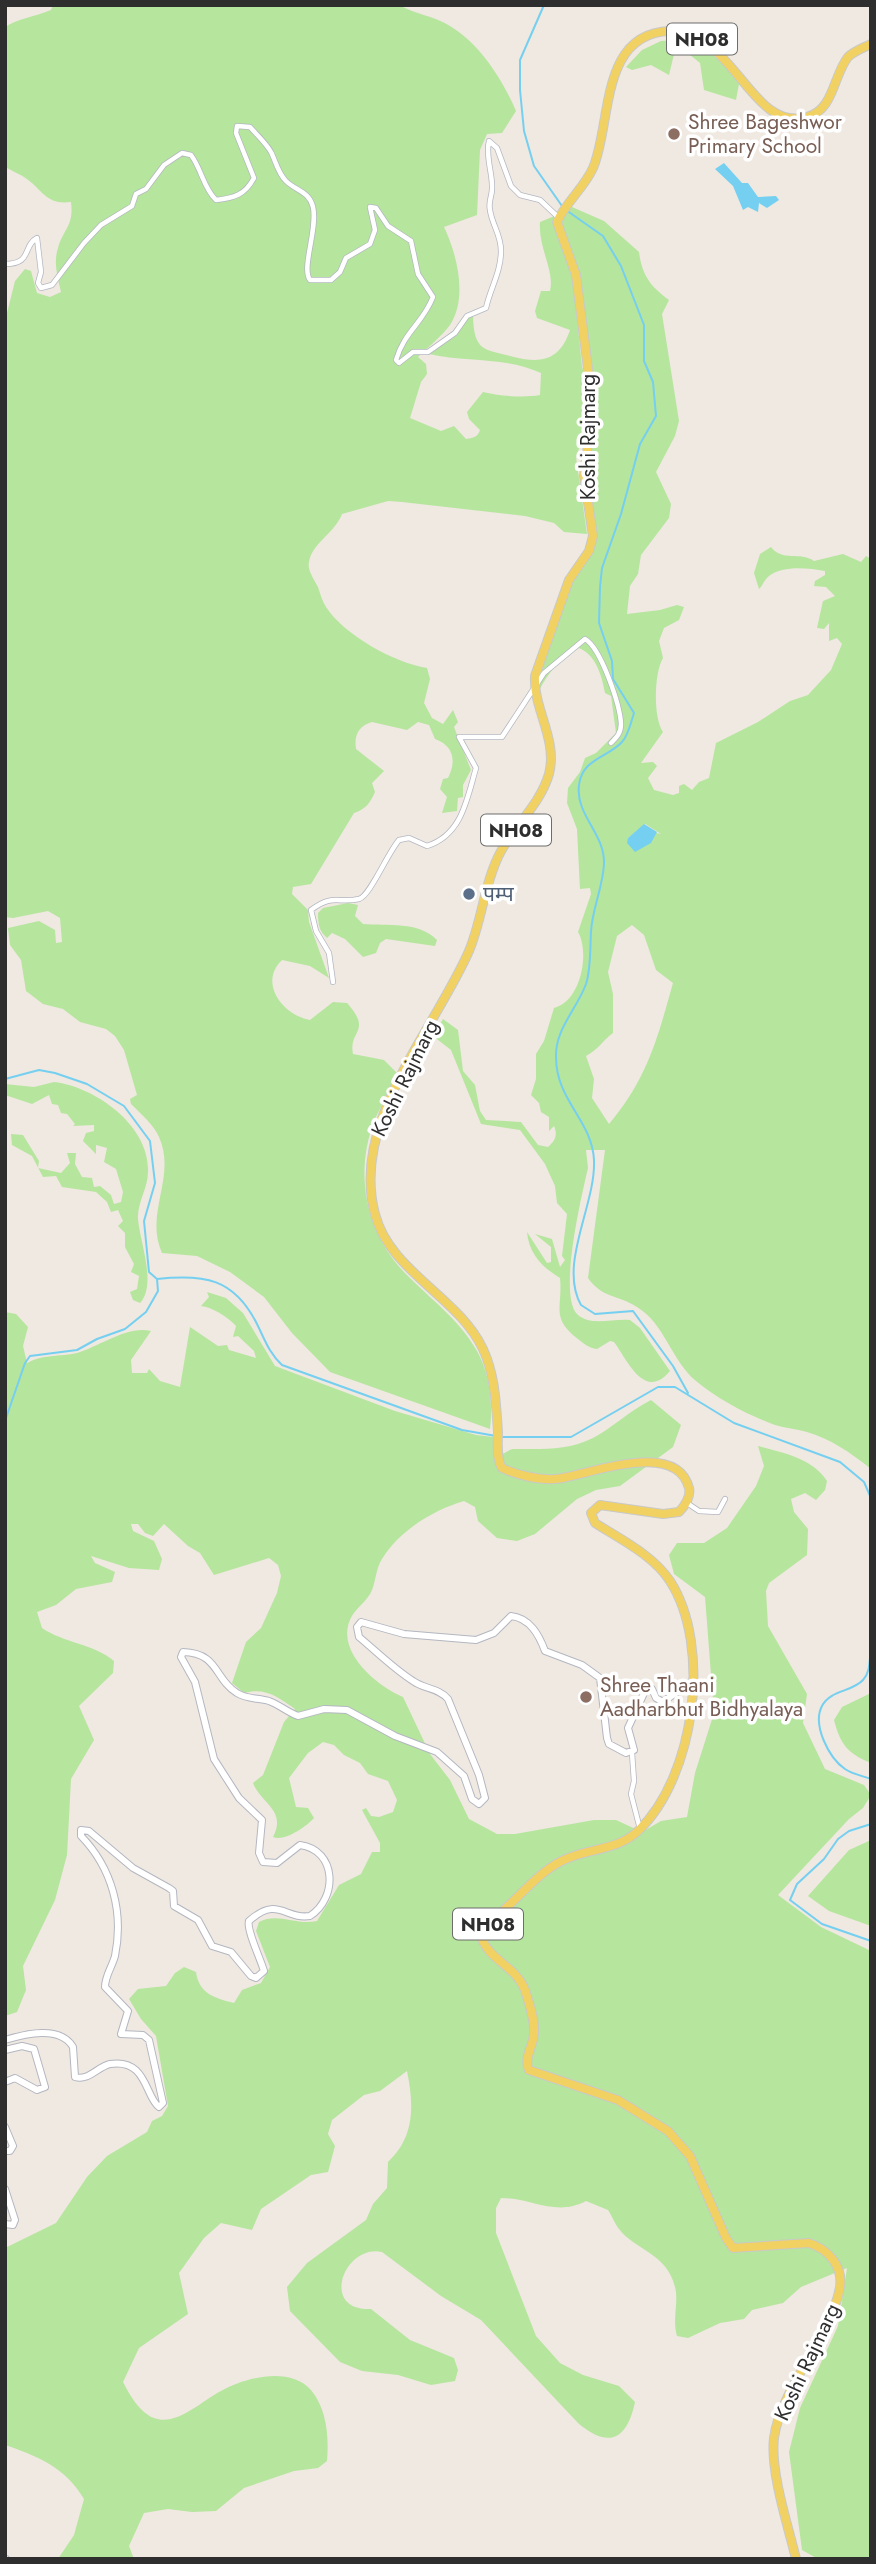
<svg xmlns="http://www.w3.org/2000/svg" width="876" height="2564" font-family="Jost,'Noto Sans Devanagari',sans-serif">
	<rect width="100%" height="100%" fill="#efe9e1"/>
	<!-- green -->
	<path fill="#b6e59e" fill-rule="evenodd" d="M53 5H399C415 14 434 16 450 26 479 43 503 80 516 111L502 133 487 134 480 150 477 215 444 227C457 254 468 298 450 325 442 336 428 347 418 357L426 364 427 374 421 382 410 418 441 431 454 426 466 439C473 438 478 437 480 430L469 419 467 412 483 392C499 396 524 398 540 395L541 373C504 356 467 363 429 354L457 335 467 318 473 316C474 353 485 349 514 357 542 364 560 360 570 330L537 318 535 311 541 291H550C555 271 538 248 540 222L557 215 556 232 572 272 582 366 587 387 582 440 576 457 587 534 564 532 554 523 525 516 402 502 388 501 342 514C334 534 312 543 309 562 307 570 314 579 318 587 320 593 322 601 326 607 344 635 395 663 427 668L430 679 424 703 432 718 443 724 453 710 458 722 454 727 471 770 463 785V797L458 798 457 811 442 813 447 797 440 789 443 779 448 778C457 761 453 745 435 739L429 725 418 722 407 730 372 722C358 726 354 736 356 749L384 771 372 783 375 792C370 803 366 809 354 813L311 884 293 887 292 894 308 910 309 922 329 978 310 966 282 960C258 983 283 1015 310 1020L333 1002 347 1003C373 1032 348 1030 353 1054L384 1060 399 1075C391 1090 380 1106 374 1122 354 1174 366 1232 404 1272 429 1298 459 1319 477 1351 490 1374 493 1404 490 1429L330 1372 292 1333 264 1297 230 1272 197 1256 162 1253C144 1213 177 1177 159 1137 154 1125 141 1114 131 1104L130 1099 137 1095 124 1050 115 1036 106 1029 80 1022 63 1009 43 1004 26 991 21 960 10 945 8 928 39 921 55 930 56 943 62 942 60 918 48 911 13 918 5 917V321L15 281 25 269 31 271 37 293 50 297 61 292C58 278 53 263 58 248 64 228 74 226 71 202 47 205 44 192 27 179 20 174 12 171 5 167V27C19 18 35 17 51 10Z
		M661 41C698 39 719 55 739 84L736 100 704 90 700 63 684 50H675L669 75 651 65 632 70 626 67 642 50Z
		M572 207 604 221 639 252C642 275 650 286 669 300L662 314 679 421 675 436 656 472 671 504 669 518 641 555 638 574 630 586 627 614 660 610 677 605 684 607 679 620 664 628 659 641 663 658C654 673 653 718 663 732L641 763 653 762 657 766 648 778 654 790 673 795 679 793V786L684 784 692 790 699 782 709 778 716 743 758 722 790 701 808 695 831 670 842 644 837 638 829 641V623L824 629 817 628 823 601 835 596 826 587 814 586 815 581 825 575V571C808 568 783 565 769 576 764 580 763 585 759 589L754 573 760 554 771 547C782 562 800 551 814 561L843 554 861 562 866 556 871 559V1469C851 1453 831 1439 807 1432 796 1429 785 1428 775 1425 748 1415 719 1400 696 1381 671 1360 665 1324 637 1307 617 1294 603 1299 588 1278L605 1150H586L588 1168C582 1194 558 1294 577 1314 590 1327 613 1318 630 1320L640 1328 670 1371C644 1402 627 1359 614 1342L610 1341 597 1349C589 1348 584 1344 578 1339 550 1317 563 1308 560 1278 542 1267 529 1254 527 1232L547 1263 551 1262V1247L535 1234 552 1239 560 1267 565 1260 562 1256 567 1214 557 1203 555 1186 545 1164 520 1130 481 1124 451 1050 433 1036 443 1019 458 1030 463 1071 475 1085 480 1111 486 1120 521 1122 538 1145 548 1147C555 1141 558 1135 554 1126L549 1131V1117L541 1112 539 1103 531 1095 536 1079V1054L544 1041 554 1008C581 1002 590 952 578 932L591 894 590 888 580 889 577 829 567 803 568 788 580 772 585 758 596 753 616 733 611 696 605 693C602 676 596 655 579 648 561 658 548 672 539 691V665L568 586 597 532 587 489 596 412 587 329 560 220ZM645 824 661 834 656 833 645 846 628 838ZM632 925 644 935 656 970 673 983C658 1036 648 1078 609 1124L592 1098 594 1079 586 1056C598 1050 603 1040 613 1033V994L608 972 617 936Z
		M348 903 358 905 355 916 363 924C387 926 419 921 437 940L435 946 386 939 380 943 376 953 363 957 345 939 332 933 327 938C319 931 318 924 318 913L323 908Z
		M54 1082C96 1087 150 1126 148 1172 148 1188 137 1203 138 1219 140 1243 157 1284 140 1303L133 1300 130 1292 137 1289 139 1276 131 1272 134 1264 125 1247V1233L118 1226 123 1221 118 1210 111 1212 107 1202 96 1192 62 1187 56 1176 43 1177 32 1156 12 1145 11 1134 23 1135 39 1161 38 1168 61 1173 70 1163 67 1153H76L75 1164 82 1177 92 1178 94 1187 100 1186 111 1195 114 1204 121 1202 123 1192 116 1169 104 1162 107 1148 96 1145V1154L83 1141 86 1133 94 1131V1125L73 1126 75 1124 67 1114 61 1113 58 1105 52 1104 49 1095 32 1104 5 1095V1084L34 1087Z
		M207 1292 226 1298 243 1313 275 1366 395 1411 476 1435 493 1437 495 1458C501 1456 507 1450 513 1449 540 1449 567 1451 593 1438 612 1428 629 1411 651 1400L681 1425 673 1447 620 1486 596 1490 577 1499 535 1534 517 1541 497 1538 478 1521 475 1507 464 1501C433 1510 399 1531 382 1559 376 1568 376 1580 372 1590 368 1601 354 1609 350 1620 336 1652 377 1686 403 1697L430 1754 450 1780 469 1819 497 1834H515L594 1820H616L642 1832 661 1821 687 1817 695 1773 714 1713 705 1597 674 1574 669 1555 677 1543H704L727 1528 756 1486 764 1466 758 1446C783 1453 812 1458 827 1481L825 1490 816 1500 805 1493 791 1499 794 1512 808 1529 807 1555 769 1583 766 1591 768 1626 807 1694 803 1723 825 1769 864 1785 871 1795 863 1808 849 1819 778 1895 821 1927 871 1951V2559H818L802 2550 789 2452 800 2408 838 2326 847 2268 801 2287 783 2303 752 2310 744 2319 720 2323 688 2338 677 2336C672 2319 679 2302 675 2287 667 2253 636 2251 619 2229 615 2224 612 2216 608 2210L586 2201C556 2217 531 2198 501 2198L496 2208V2233L536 2336 560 2363 583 2375 619 2386 635 2402C627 2439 610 2449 579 2424L481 2320 441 2296 382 2252C344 2244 319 2311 371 2309L410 2340 454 2358 458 2370 455 2381 431 2385 398 2375 362 2371 340 2362 290 2311 287 2287 307 2263 366 2220 373 2204 387 2188 388 2162C415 2137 414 2105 407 2071L380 2091 364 2095 332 2120 328 2134 335 2146 328 2172 311 2175 261 2209 252 2230 221 2223 204 2238 179 2273 188 2314 139 2348 123 2382C129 2394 140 2413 154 2418 176 2427 203 2400 221 2391 246 2377 290 2366 311 2390 327 2409 329 2437 327 2461L318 2468 294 2471 244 2488 216 2511 192 2512 168 2509 144 2513 129 2546 134 2559H58L74 2535 84 2499C66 2468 38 2456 5 2445V2248L56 2223 87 2177 107 2156 147 2132 152 2121 162 2116 168 2106 156 2036 141 2019 129 1999 138 1989 166 1986 175 1973 184 1967 196 1972C199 1994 215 1998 234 2003L242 1990 261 1983 270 1967 256 1931 259 1922C278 1912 297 1926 317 1921L339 1885 361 1874 372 1852H380V1843L362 1810 366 1808 371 1816 379 1817 393 1812 397 1800 388 1781 368 1774 360 1763 344 1755 334 1745 323 1742 308 1753 289 1778 296 1807 308 1808 314 1818C306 1827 284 1842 273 1837 287 1810 261 1804 253 1783L263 1775 284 1722 295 1709C278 1697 265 1687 244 1693L232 1683 246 1642 261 1628 277 1593 281 1576 278 1565 269 1558 214 1575 200 1553 188 1546 164 1524 153 1536 145 1533 138 1524H131L133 1531 154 1541 162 1559 159 1570 129 1568 91 1556 95 1563 115 1572 112 1582 76 1589 56 1605 37 1612 42 1628C64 1643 94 1644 114 1661L113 1673 79 1706 94 1740 71 1779 67 1855 55 1900 23 1966 26 1990 17 2012 5 2016V1312L16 1314 28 1327 23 1346 27 1363C42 1354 60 1357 77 1353 100 1346 128 1325 151 1331L131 1360 132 1373H147L149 1369 160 1381 180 1387 190 1327 218 1346 227 1345 229 1350 256 1358 254 1351 238 1336 233 1337 236 1326C228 1317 212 1307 201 1306L209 1297Z
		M871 1693V1763C848 1754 840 1744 834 1720L842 1707Z
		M871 1840V1926L829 1911 808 1896 849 1850Z"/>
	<!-- water -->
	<path fill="#75cff0" d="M724 163 742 183H748L758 197 776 196 779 200 767 208 759 203 758 212 748 207 743 210 733 186 715 169Z
		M644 824 657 832 651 843 635 852 627 843 628 838Z"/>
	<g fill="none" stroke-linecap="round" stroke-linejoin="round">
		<!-- stream -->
		<path stroke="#75cff0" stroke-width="2" d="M544 5 520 60V90L524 131 534 166 562 206
			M566 210 603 236 621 266 644 325V361L653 382 656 416 640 444 621 514 602 568 600 587 599 623 612 661 613 679 634 713C631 722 628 736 622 742 607 758 582 759 579 785 575 815 605 833 604 864 603 887 592 909 591 932 590 948 591 969 586 984 577 1009 555 1029 556 1057 556 1101 592 1120 594 1160 596 1205 558 1264 581 1305L595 1314 633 1311 673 1366 688 1393
			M5 1079 39 1070 55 1073 87 1084 124 1106 150 1141 155 1183 144 1221 149 1272 157 1279 158 1291 146 1312 125 1329 97 1339 77 1350 30 1356 25 1363 5 1421
			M157 1279C204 1274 234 1278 257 1324 265 1340 269 1353 282 1365L462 1430 496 1436
			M502 1437H571L658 1387H675L734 1423 840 1462 864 1482 871 1498
			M871 1649C869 1660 871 1671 863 1680 852 1692 830 1690 822 1706 812 1725 829 1758 845 1769 852 1774 863 1776 871 1779
			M871 1824 849 1831 838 1839 824 1859 797 1884 790 1900 822 1924 871 1941"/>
		<!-- minor casing -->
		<g stroke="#b4b7c1" stroke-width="6">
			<path id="minor" d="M5 264C33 264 22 246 37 238L41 272 38 283 41 288 52 285 84 243 101 225 132 206 136 194 146 189 164 165 182 153 191 155C202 170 203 187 216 200 234 198 245 195 254 178L236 133 237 126 250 127C257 135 266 143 271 152 276 162 278 173 286 181 296 191 309 191 313 207 318 229 301 268 310 280H331L340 272 346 258 370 244 375 230 370 207 376 208 388 226 411 241 418 274 433 297C423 323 404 332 396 360L399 363 413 352H428L455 333 467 316 486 308C490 289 501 272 501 251 501 234 492 225 490 210 488 202 492 196 492 189 493 174 485 156 489 141L497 148 511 186 520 195 540 200 559 218
				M333 982 329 953 316 931 311 910C334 893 338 904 359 899 370 896 387 854 399 840L409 838 427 846C462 835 467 799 476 768L459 737H502L544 673 585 639C601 648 620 705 621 724 621 733 617 737 611 743
				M687 1503 699 1511 718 1512 725 1499
				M632 1753 634 1781 631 1794 640 1829"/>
		</g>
		<!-- tertiary casing -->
		<g stroke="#b4b7c1" stroke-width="8">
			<path id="tertiary" d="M5 2040C25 2034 60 2025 73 2047L75 2077C89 2081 97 2067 110 2064 147 2058 145 2097 159 2107L163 2103 149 2040 143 2035 121 2034 128 2011 105 1987C105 1976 112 1967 115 1956 124 1912 112 1868 81 1836V1830L89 1831 133 1868 169 1888 173 1891 174 1906 198 1920 212 1946 231 1952 251 1976 256 1978 264 1971C261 1960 246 1929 249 1921 278 1895 285 1920 310 1916 338 1898 337 1850 300 1845L277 1863 263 1862 259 1853 262 1820 239 1798 214 1759 195 1682 181 1657 183 1652C219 1653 214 1679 237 1693 246 1699 258 1698 269 1701 280 1705 287 1712 298 1716L324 1709 347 1710 395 1736 437 1752 464 1776 472 1799 479 1804 485 1798 479 1775 448 1699C439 1688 424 1689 413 1681 394 1669 377 1652 359 1637L357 1627 361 1622 404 1634 476 1640 494 1633 511 1616C530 1618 539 1635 545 1651L582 1665 600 1678 607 1738 609 1744 626 1753 634 1750 628 1728 645 1691 652 1689 656 1698 663 1702 691 1682
				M5 2050 22 2046 34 2049 45 2087 37 2090 15 2078 5 2082
				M5 2127 13 2146 10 2151H5
				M5 2189 15 2220 13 2225 5 2224
				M5 2559H6"/>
		</g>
		<!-- primary casing -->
		<g stroke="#c9c9c9" stroke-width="10">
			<path id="primary" d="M796 2559C788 2525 770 2472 774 2438 780 2390 832 2334 840 2287 843 2266 828 2249 809 2243L733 2248 726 2238 690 2156 668 2131 618 2100 529 2070C523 2058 534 2045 534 2033 535 2019 529 2003 525 1990 516 1966 488 1960 481 1936L484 1926C514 1907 536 1869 571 1857 595 1848 620 1849 639 1830 695 1776 712 1646 670 1581 653 1555 620 1539 595 1523L591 1513 600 1505 663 1514 679 1512C685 1506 691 1496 689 1488 676 1437 584 1477 555 1479 539 1480 517 1475 502 1468 496 1458 498 1443 498 1432 496 1403 495 1375 483 1349 458 1296 390 1272 375 1214 350 1122 434 1031 469 951 482 920 484 885 499 855 513 827 540 805 549 774 558 739 533 709 535 676L569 580 589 551 593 536 584 476 591 420V392L576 275 557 222C566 202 584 188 593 168 612 124 599 33 670 31 734 30 751 133 807 117 834 110 833 76 848 57 854 51 863 48 871 44"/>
		</g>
		<!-- minor -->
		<use href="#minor" stroke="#fff" stroke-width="4.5"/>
		<!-- tertiary -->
		<use href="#tertiary" stroke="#fff" stroke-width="6"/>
		<!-- primary -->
		<use href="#primary" stroke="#f2d163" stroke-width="8"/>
	</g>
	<!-- markers -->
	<g fill="#8d6e63" stroke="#fff" stroke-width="2.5">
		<circle cx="674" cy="134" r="7"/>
		<circle cx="586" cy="1697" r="7"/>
	</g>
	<circle fill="#5c6f8a" stroke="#fff" stroke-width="2.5" cx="469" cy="894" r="7"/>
	<g text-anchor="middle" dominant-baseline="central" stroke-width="7" stroke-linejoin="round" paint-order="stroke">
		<!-- shield labels -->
		<g fill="#fff" stroke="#6d6d6d" stroke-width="2">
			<rect x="667" y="23.5" width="70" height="31" rx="5"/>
			<rect x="481" y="814.5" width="70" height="31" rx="5"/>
			<rect x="453" y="1908.5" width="70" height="31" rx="5"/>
		</g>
		<g font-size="19" font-weight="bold" fill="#2e2e2e">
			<text x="702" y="39">NH08</text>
			<text x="516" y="830">NH08</text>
			<text x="488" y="1924">NH08</text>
		</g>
		<!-- education labels -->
		<g font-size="21" fill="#785e54" stroke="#fff" text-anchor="start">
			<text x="688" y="122">Shree Bageshwor<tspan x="688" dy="24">Primary School</tspan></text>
			<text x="600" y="1685">Shree Thaani<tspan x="600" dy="24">Aadharbhut Bidhyalaya</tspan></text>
		</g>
		<!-- street labels -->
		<g font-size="21" fill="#2e2e2e" stroke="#fff">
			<text transform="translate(588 437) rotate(-90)">Koshi Rajmarg</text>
			<text transform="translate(405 1078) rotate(-64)">Koshi Rajmarg</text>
			<text transform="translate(807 2362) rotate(-65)">Koshi Rajmarg</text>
		</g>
		<!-- service labels -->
		<g font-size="21" fill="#4e5e75" stroke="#fff" text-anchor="start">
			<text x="483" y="894">पम्प</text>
		</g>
	</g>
	<!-- border -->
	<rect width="876" height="2564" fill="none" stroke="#2e2e2e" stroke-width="14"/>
</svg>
